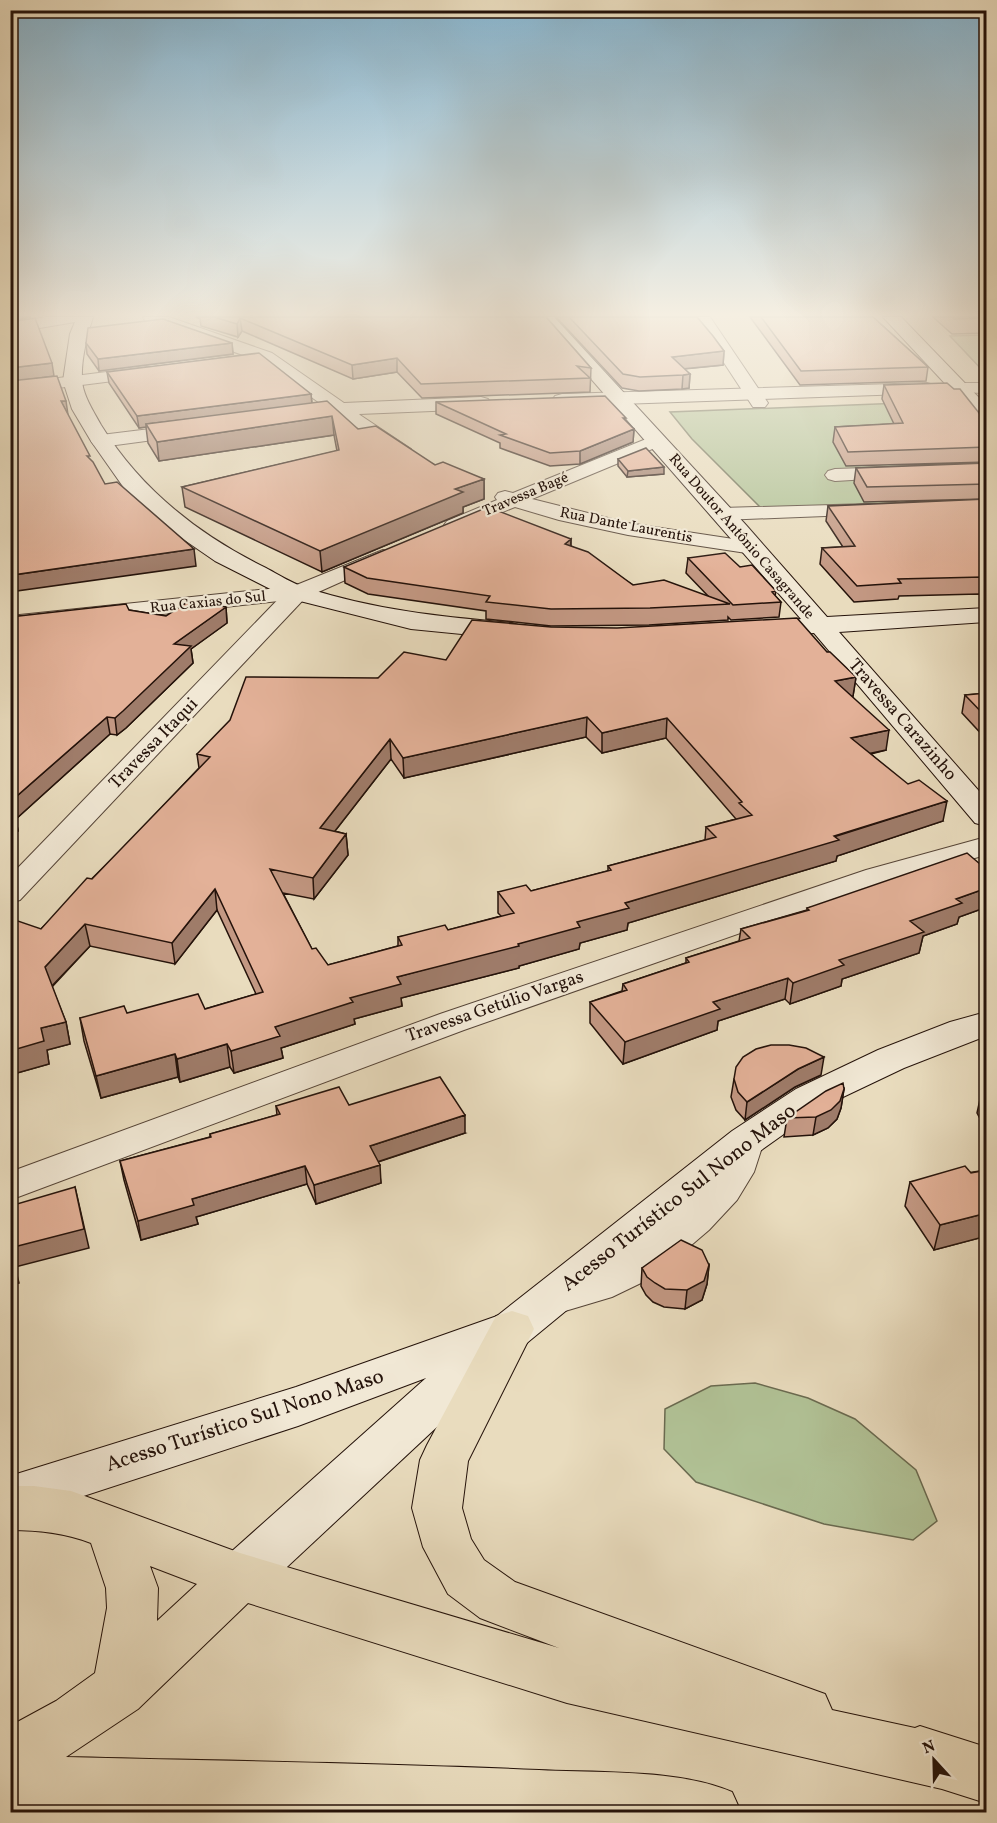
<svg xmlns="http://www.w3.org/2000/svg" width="997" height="1823" font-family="Vollkorn,serif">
	<rect width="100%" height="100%" fill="#e9dcbe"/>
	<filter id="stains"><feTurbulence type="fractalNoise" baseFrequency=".00333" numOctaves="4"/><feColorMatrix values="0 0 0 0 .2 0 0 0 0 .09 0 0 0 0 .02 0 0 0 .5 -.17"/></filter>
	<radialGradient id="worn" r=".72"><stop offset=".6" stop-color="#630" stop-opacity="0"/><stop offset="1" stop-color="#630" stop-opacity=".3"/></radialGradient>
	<!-- green -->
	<path fill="#b1c296" stroke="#6a6a50" stroke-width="1.5" d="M986 335V374L950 336Z
		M953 401 986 438V500L761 508 692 439 670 412Z
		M755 1383 808 1398 855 1419 916 1470 937 1521 913 1540 824 1524 696 1482 664 1449 665 1409 711 1386Z"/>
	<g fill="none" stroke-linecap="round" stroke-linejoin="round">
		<!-- minor casing -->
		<g stroke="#554437" stroke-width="2">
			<path id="minor" d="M46 317H83L75 322 10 333V323Z
				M694 317H710L768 403 765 407H753Z
				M147 367 153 368 155 372 153 376 10 394V384Z
				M959 383H986V393L953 392 950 388 953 384Z
				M351 412 357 413 411 449 409 453H395L345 421 342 417 345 413Z
				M656 435 662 437 665 441 662 445 532 499 628 523 753 542 760 544 764 548 760 552 753 554 628 535 559 520 515 507 461 529H447L444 525 447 521 497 500 495 497 498 493 505 491 513 493Z
				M895 467 902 469 905 473 902 477 835 481 828 479 825 475 828 471 835 469Z
				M869 504 876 506 879 510 876 514 722 520 715 518 712 514 715 510 722 508Z
				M383 550 390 552 394 556 390 560 305 598 20 900 10 903V876L289 588Z
				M986 837V855L886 882 464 1030 10 1200V1172L440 1014 866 870Z
				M746 1128 759 1132 764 1141 754 1172 737 1200 709 1230 675 1259 641 1283 612 1297 555 1314 541 1309 535 1298 541 1287C557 1282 574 1279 590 1273 632 1256 695 1210 718 1170 725 1158 726 1144 733 1132Z"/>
		</g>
		<!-- tertiary casing -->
		<g stroke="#554437" stroke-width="2">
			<path id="tertiary" d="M143 317H169L272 353 344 403 481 397 488 399 491 403 488 407 481 409 359 414 361 417 358 421 351 423 337 416 293 423 286 421 283 417 286 413 324 406 260 361 145 321Z
				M927 383 934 385 936 389 934 393 562 406 555 404 552 400 555 396 562 394Z
				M191 424 198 426 201 430 198 434 101 447 94 445 91 441 94 437 101 435Z
				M297 586 306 588 309 593 306 598 10 631V616Z"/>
		</g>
		<!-- secondary casing -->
		<g stroke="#24120a" stroke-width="2">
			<path id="secondary" d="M77 317H93C87 336 81 359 82 379 82 394 94 412 101 425 141 490 199 535 266 568 279 575 293 584 307 588 374 610 443 617 512 623L521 626 525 631 521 636 512 639 411 629 288 598 215 561 170 530 124 488 91 441 72 409 63 381 70 334Z
				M537 317H554L746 525 827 617 986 608V622L839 632 986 799V826L975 823 814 633 758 637 749 634 745 629 749 624 801 619Z
				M883 317H901L986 405V422L979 420Z
				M986 1012V1036L904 1068 822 1107 760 1151 528 1342 258 1594 240 1601 222 1594 214 1577 222 1560 426 1378 298 1426 10 1520V1476L296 1387 497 1316 732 1131 796 1089 878 1050 950 1022Z"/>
		</g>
		<!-- trunk casing -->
		<g stroke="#24120a" stroke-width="2">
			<path id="trunk" d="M512 1311 528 1316 534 1329 468 1461 462 1508 471 1539 484 1560 515 1582 825 1694 832 1710 915 1728 920 1726 986 1747V1803L942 1789 567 1703 248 1603 138 1709 66 1757C224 1761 382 1763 539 1770 598 1773 679 1769 732 1792L741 1812H10V1726L56 1701 95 1673 107 1608 106 1588 91 1543C65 1533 39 1530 10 1530V1486H34L71 1491 240 1553 559 1648 480 1618 448 1594 423 1547 412 1508 420 1460 427 1445 496 1316ZM150 1566 197 1584 157 1621 158 1588Z"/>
		</g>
		<!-- minor -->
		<use href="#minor" fill="#f1e8d5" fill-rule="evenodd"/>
		<!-- tertiary -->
		<use href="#tertiary" fill="#f1e8d5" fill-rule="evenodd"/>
		<!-- secondary -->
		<use href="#secondary" fill="#f1e8d5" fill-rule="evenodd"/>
		<!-- trunk -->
		<use href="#trunk" fill="#e9dcbe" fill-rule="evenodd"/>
	</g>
	<!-- wall -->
	<path fill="#c39883" stroke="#24120a" stroke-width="1.5" fill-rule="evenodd" d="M196 317H546L591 368 590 392 422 398 397 372 353 379 242 331 238 337 201 326 200 319Z
		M556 317H697L724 351 723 365 684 369 690 374 689 388 682 389 639 391 622 388Z
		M750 317H873L928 367 926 381 800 385Z
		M933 317H987V333L952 334Z
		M86 343H232L233 354 99 371 87 354Z
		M107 372 311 394 312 403 358 429 435 465 484 479V499L463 507V513L322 572 185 507 182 487 337 451 334 435 159 461 148 443 146 427 139 428 109 383Z
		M884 385 987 423V462L846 466 833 442 835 427 894 424 882 399Z
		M436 402 634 429 633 442 580 464 550 466 500 448V443L436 414Z
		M618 459 664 474 627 477 618 466Z
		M987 463V603L979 594 899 596 898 599 854 602 820 564 822 548 843 547 826 521 828 506 986 499 864 502 854 483 856 468Z
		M571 539V546L633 585 708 596 686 573 688 558 740 567 776 591 775 596 781 602 779 617 731 620 728 617V620L649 625 551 626 486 619V611L368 594 345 583 344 567Z
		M226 607 227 623 191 649 193 663 126 728 117 735 110 734 16 819 18 831 10 838V617L129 610 166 616Z
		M827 652 856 677 853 696H852L886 750 871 754 943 821 837 856 836 861 628 923 627 930 580 943 579 949 519 966V968L401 998 402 1006 354 1019 355 1024 281 1048 283 1058 234 1073 230 1067 180 1082 178 1077 101 1098 84 1041 80 1018 127 1013 205 1009 256 994 217 910 175 964 90 946 52 987 66 1022 70 1044 47 1050 49 1064 10 1075 41 929 129 842 199 768 197 754 378 678 446 660ZM586 737 602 753 666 738 736 819 706 827 705 840 608 866V871L531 891 498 892V913L501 916 448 930 398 937V946L328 965 312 949 283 893 314 899 348 855 346 834 335 831 391 759 404 778Z
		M987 693V740L962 713 965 695Z
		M987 870V907L959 917 957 924 923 936 919 953 842 979 841 986 790 1004 785 999 718 1021 717 1030 623 1064 590 1023V1002L622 991 623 984 686 963V958L739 941 741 929 807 910V908Z
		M821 1075 795 1087 745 1120 736 1110 731 1097 734 1079Z
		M844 1089 841 1108 837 1119 828 1128 813 1135 784 1137 787 1118Z
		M987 1094V1132L977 1113 981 1095Z
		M349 1105 465 1133 378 1162 381 1183 316 1204 307 1184 196 1217 198 1224 141 1240 124 1180 120 1161 210 1137V1134L277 1115 276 1106Z
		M987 1170V1236L934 1250 905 1206 910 1182Z
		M709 1265 707 1284 702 1300 685 1309 664 1307 653 1302 646 1295 641 1286 642 1268Z"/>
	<!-- shaded-wall -->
	<path fill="#9f7c6a" stroke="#24120a" stroke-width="1.5" d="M10 317H31L10 321Z
		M240 318 242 331 238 337 237 324Z
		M232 343 233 354 99 371 98 359Z
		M724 351 723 365 671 370 672 357Z
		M397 358V372L353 379 352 365Z
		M52 363 54 376 10 382V368Z
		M690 374 689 388 682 389 683 375Z
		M311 394 312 405 146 424V427L139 428 137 416Z
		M61 401H66L68 415Z
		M332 416 334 435 159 461 157 442Z
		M634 429 633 442 580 464V451Z
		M664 467V474L627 477 628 471Z
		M484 479V499L463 507V513L322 572 320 551 455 489Z
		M571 539 570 554 565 544Z
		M194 549 196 566 17 591 16 600 10 601V583L13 575Z
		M226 607 227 623 191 649 193 663 126 728 117 735 115 718 174 644Z
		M856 677 853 696 832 701 835 681Z
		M107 717 110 734 16 819 18 831 10 838V802Z
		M587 717 586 737 404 778 403 758Z
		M667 718 666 738 602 753V733Z
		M889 730 886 750 848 758 851 738Z
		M390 739 391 759 321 849 320 828Z
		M947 801 943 821 837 856 836 861 628 923 627 930 580 943 579 949 519 966V968L401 998 402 1006 354 1019 355 1024 281 1048 283 1058 234 1073 231 1051 275 1027 350 998 397 977 518 944 625 903Z
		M346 834 348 855 314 899 313 878Z
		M987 888V907L959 917 957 924 923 936 919 953 842 979 841 986 790 1004 793 983 839 960 910 921 956 899Z
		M215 889 217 910 175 964 172 943Z
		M85 924 90 946 49 989 45 967Z
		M788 978 785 999 718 1021 717 1030 623 1064 625 1042 713 1002Z
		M66 1022 70 1044 47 1050 49 1064 10 1075V1051L41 1028Z
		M227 1044 230 1067 180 1082 177 1059Z
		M175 1054 178 1077 101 1098 96 1076Z
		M824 1057 821 1075 795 1087 745 1120 747 1102 798 1069Z
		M844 1089 841 1108 837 1119 828 1128 813 1135 816 1117Z
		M13 1110 17 1128 10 1130V1111Z
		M465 1115V1133L371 1164 370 1146Z
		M380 1165 381 1183 316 1204 314 1185Z
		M305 1166 307 1184 196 1217 198 1224 141 1240 138 1221 192 1199Z
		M75 1187 89 1248 15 1267 19 1283 10 1286V1248Z
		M987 1213V1236L934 1250 940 1225Z
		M709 1265 707 1284 702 1300 685 1309 687 1290Z"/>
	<!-- building -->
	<path fill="#e3b198" stroke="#24120a" stroke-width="1.5" fill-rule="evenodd" d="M214 317H546L591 368 577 366 590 378 421 384 397 358 352 365 240 318 237 324Z
		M569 317H697L713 336 724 351 672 357 690 374 683 375 640 377 623 374Z
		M761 317H873L928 367 801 371Z
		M952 317H987V318L954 319Z
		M35 318 52 363 10 368V322Z
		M163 319 232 343 98 359 86 343 88 328Z
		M259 353 311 394 137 416 107 372Z
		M57 376 66 401H61L90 456H87L93 462 105 484 117 482 194 549 13 575V583H10V381Z
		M947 383 954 389H960L987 423V447L848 452 835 427 903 423 884 385Z
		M605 396 626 418H623L634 429 580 451 550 453 500 435 506 434 436 402Z
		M327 401 358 429 376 426 435 465 443 462 484 479 455 489 463 492 320 551 182 487 339 450 332 416 157 442 146 424Z
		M646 448 664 467 628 471 618 459Z
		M987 463V484L867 487 856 468Z
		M987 499V582L983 577 898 579 901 583 857 586 822 548 855 546 828 506Z
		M488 507 571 539 565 544 588 552 633 585 664 580 730 604 650 608 551 609 486 602 490 596 367 578 344 567Z
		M725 553 740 567 752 565 776 591 772 592 781 602 733 605 688 558Z
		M189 601 226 607 174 644 191 646 123 711 115 718 107 717 10 802V617L126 604 129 610 166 616Z
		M797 618 827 652H830L856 677 835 681 889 730 851 738 908 784 919 780 947 801 834 836 839 840 625 903 629 908 577 922 580 927 518 944 519 946 397 977 401 984 350 998 353 1002 275 1027 280 1036 231 1051 227 1044 177 1059 175 1054 96 1076 80 1018 124 1006 127 1013 198 994 205 1009 263 992 215 889 172 943 85 924 45 967 66 1022 41 1028 44 1041 10 1051V928L18 921 41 929 87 878 92 879 210 757 197 754 230 720 246 677 378 678 404 652 446 660 472 620 551 627 617 628ZM587 717 602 733 667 718 742 802 739 803 752 815 706 827 716 837 608 866 611 870 531 891 526 885 498 892 514 913 448 930 445 925 398 937 402 945 328 965 316 948 312 949 270 869 313 878 346 834 320 828 390 739 403 758Z
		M987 693V718L965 695Z
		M967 853 987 870V888L956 899 962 903 910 921 924 932 839 960 844 965 793 983 788 978 713 1002 720 1009 625 1042 590 1002 627 990 623 984 689 962 686 958 750 938 741 929 809 910 807 908Z
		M771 1045H789L806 1048 824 1057 798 1069 747 1102 738 1092 734 1079 736 1067 743 1057 756 1049Z
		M440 1077 465 1115 370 1146 380 1165 314 1185 305 1166 192 1199 194 1205 138 1221 120 1161 211 1137 210 1134 280 1114 276 1106 339 1087 349 1105Z
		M843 1083 844 1089 840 1101 831 1110 816 1117 787 1118 826 1091Z
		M987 1094V1105L981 1095Z
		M965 1166 971 1173 987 1170V1213L940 1225 910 1182Z
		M75 1187 84 1229 10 1248V1206Z
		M681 1240 702 1250 709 1265 704 1281 687 1290 665 1289 655 1283 647 1277 642 1268Z
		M10 1250 14 1265 10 1266Z"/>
	<!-- sky -->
	<linearGradient id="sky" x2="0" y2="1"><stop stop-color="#87b7d3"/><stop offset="0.55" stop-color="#f5efe2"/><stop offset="1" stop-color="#f5efe2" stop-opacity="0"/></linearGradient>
	<rect width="997" height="572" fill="url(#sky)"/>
	<g text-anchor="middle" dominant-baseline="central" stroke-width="4.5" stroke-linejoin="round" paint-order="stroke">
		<!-- far-street labels -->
		<g font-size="15" fill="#24120a" stroke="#f1e8d5">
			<text transform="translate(526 495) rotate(-23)">Travessa Bagé</text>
			<text transform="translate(626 526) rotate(11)">Rua Dante Laurentis</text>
			<text transform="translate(741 537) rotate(49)">Rua Doutor Antônio Casagrande</text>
			<text transform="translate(208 603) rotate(-6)">Rua Caxias do Sul</text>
		</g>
		<!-- street labels -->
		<g font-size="18" fill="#24120a" stroke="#f1e8d5">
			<text transform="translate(902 720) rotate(49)">Travessa Carazinho</text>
			<text transform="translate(154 744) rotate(-46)">Travessa Itaqui</text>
			<text transform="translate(495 1007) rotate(-19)">Travessa Getúlio Vargas</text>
		</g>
		<!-- near-street labels -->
		<g font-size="21" fill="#24120a" stroke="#f1e8d5">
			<text transform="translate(679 1198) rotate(-38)">Acesso Turístico Sul Nono Maso</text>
			<text transform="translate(245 1421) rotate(-18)">Acesso Turístico Sul Nono Maso</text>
		</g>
	</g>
	<!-- margin -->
	<rect width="997" height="1823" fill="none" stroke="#e9dcbe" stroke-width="36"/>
	<rect x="12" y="12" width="973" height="1799" fill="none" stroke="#24120a" stroke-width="3"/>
	<rect x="18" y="18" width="961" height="1787" fill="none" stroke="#24120a" stroke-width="1.5"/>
	<!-- north arrow -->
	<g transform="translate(934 1760) rotate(338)" stroke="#f1e8d5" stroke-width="4.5" paint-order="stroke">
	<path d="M0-4.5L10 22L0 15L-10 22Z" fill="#24120a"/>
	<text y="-9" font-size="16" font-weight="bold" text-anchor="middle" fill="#24120a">N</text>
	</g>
	<rect width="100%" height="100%" filter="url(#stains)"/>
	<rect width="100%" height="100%" fill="url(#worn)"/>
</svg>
